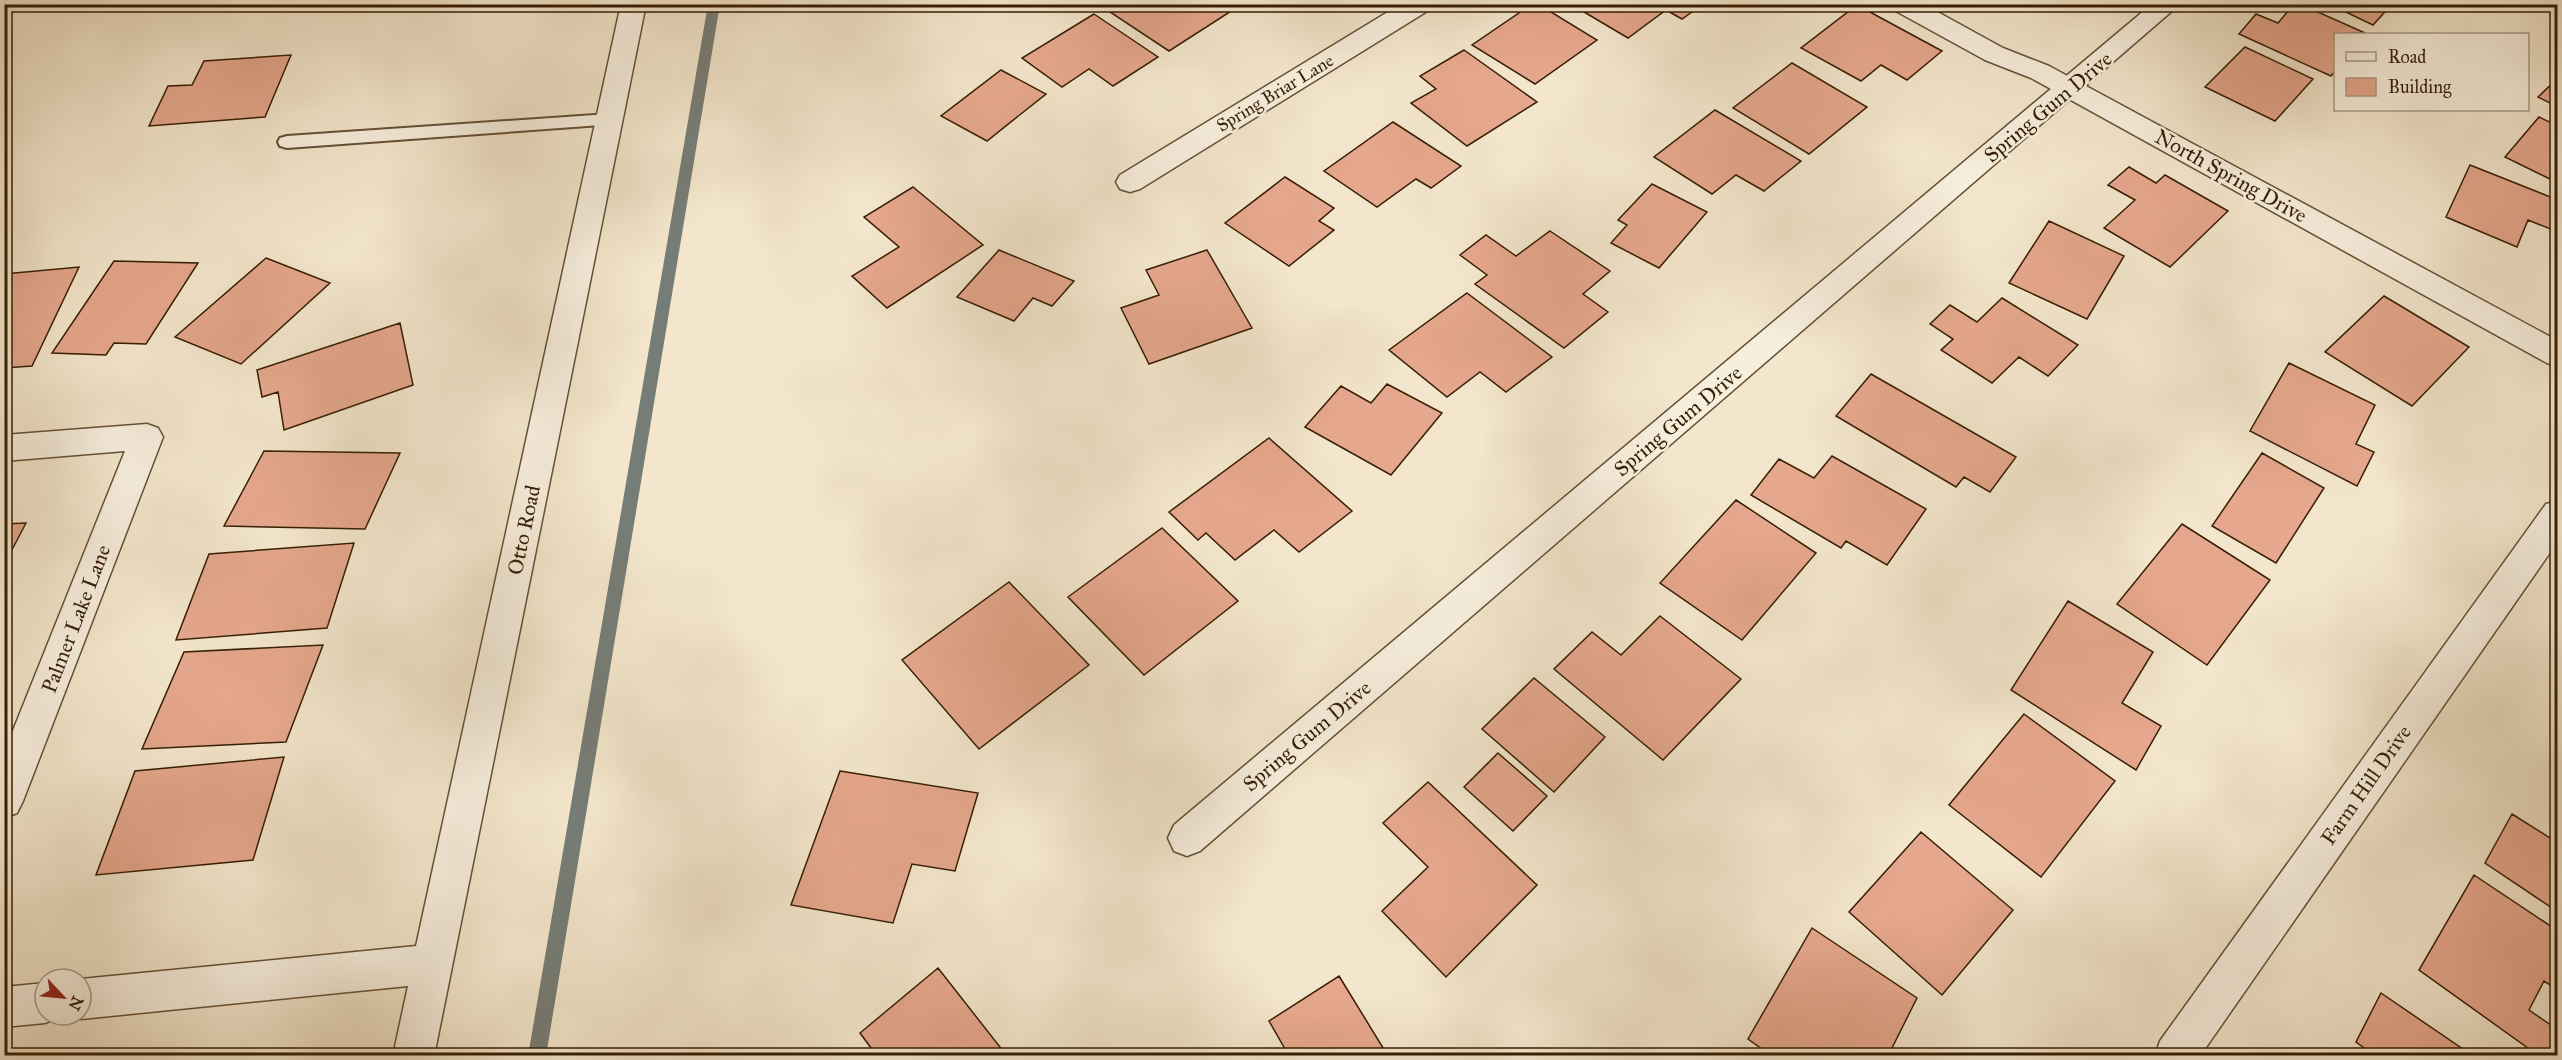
<svg xmlns="http://www.w3.org/2000/svg" width="2562" height="1060" font-family="'IM FELL Great Primer',serif">
	<rect width="100%" height="100%" fill="#f3e6cc"/>
	<filter id="stains"><feTurbulence type="fractalNoise" baseFrequency=".00333" numOctaves="4"/><feColorMatrix values="0 0 0 0 .2 0 0 0 0 .09 0 0 0 0 .02 0 0 0 .5 -.17"/></filter>
	<radialGradient id="worn" r=".72"><stop offset=".6" stop-color="#630" stop-opacity="0"/><stop offset="1" stop-color="#630" stop-opacity=".3"/></radialGradient>
	<g fill="none" stroke-linecap="round" stroke-linejoin="round">
		<!-- stream -->
		<path fill="#767d76" fill-rule="evenodd" d="M708 4H720L546 1056H528Z"/>
	</g>
	<!-- building -->
	<path fill="#e5a78d" stroke="#361e03" stroke-width="1.5" d="M1122 4H1230L1236 8 1169 51 1110 12Z
		M1532 4H1538L1597 40 1535 84 1472 45Z
		M1576 4H1703L1682 19 1666 10 1628 38 1574 6Z
		M2294 4H2300L2365 33 2336 34V70L2331 76 2239 34 2256 14 2278 23Z
		M2329 4H2392L2373 25Z
		M1857 5 1942 51 1907 80 1881 65 1861 81 1801 48Z
		M1094 14 1158 57 1113 86 1089 69 1062 87 1022 58Z
		M2245 47 2313 79 2275 121 2205 87Z
		M1464 50 1537 102 1467 146 1411 103 1436 89 1420 76Z
		M291 55 265 117 149 126 168 86 192 85 204 61Z
		M1792 63 1867 107 1809 154 1733 108Z
		M1001 70 1046 94 987 141 941 116Z
		M2558 78V107L2538 97Z
		M1715 110 1801 161 1764 191 1736 175 1712 194 1654 157Z
		M2539 117 2558 126V183L2505 157Z
		M1393 122 1461 166 1431 188 1416 179 1377 207 1324 171Z
		M2470 165 2558 200V232L2528 220 2517 247 2446 217Z
		M2129 167 2156 183 2165 175 2228 211 2170 267 2104 228 2135 200 2108 185Z
		M1285 177 1334 208 1319 221 1334 230 1289 266 1225 223Z
		M1652 184 1707 212 1659 268 1611 243 1627 225 1618 220Z
		M913 187 983 245 887 308 852 276 899 247 864 217Z
		M2049 221 2124 256 2087 319 2009 283Z
		M1550 231 1610 271 1583 294 1608 312 1564 348 1475 284 1487 275 1460 255 1486 235 1516 256Z
		M999 250 1074 281 1052 306 1033 298 1014 321 957 297Z
		M1207 250 1252 328 1149 364 1121 308 1159 295 1146 270Z
		M266 258 330 283 241 364 175 337Z
		M114 261 198 263 146 344 114 343 106 355 52 353Z
		M79 267 32 366 4 368V274Z
		M1467 293 1552 357 1506 392 1480 372 1447 397 1389 350Z
		M2384 296 2469 347 2412 406 2325 352Z
		M2002 298 2078 345 2048 376 2019 357 1992 383 1941 350 1953 339 1930 324 1950 305 1977 322Z
		M400 323 413 385 284 430 278 392 262 397 257 370Z
		M2289 363 2375 405 2356 444 2374 452 2357 486 2250 431Z
		M1871 374 2016 457 1990 492 1964 477 1956 487 1836 416Z
		M1387 384 1442 413 1391 475 1305 427 1341 386 1371 403Z
		M1269 438 1352 511 1299 552 1274 530 1235 560 1206 533 1198 540 1169 512Z
		M264 451 400 453 365 529 224 526Z
		M2262 453 2324 488 2276 563 2212 526Z
		M1832 456 1926 509 1887 565 1846 541 1841 548 1751 495 1779 459 1814 478Z
		M1736 500 1816 553 1742 640 1660 583Z
		M26 523 4 565V524Z
		M2182 524 2270 580 2207 665 2117 604Z
		M1162 528 1238 601 1144 675 1068 597Z
		M354 543 327 628 176 640 209 554Z
		M1009 582 1089 665 979 749 902 660Z
		M2068 601 2153 652 2122 703 2161 726 2136 770 2011 690Z
		M1660 616 1741 679 1663 760 1554 669 1592 632 1621 655Z
		M323 645 286 742 142 749 184 652Z
		M1534 678 1605 737 1554 792 1482 729Z
		M2024 714 2115 781 2041 877 1949 805Z
		M1498 753 1547 796 1513 831 1464 787Z
		M284 757 253 860 96 875 135 771Z
		M840 771 978 793 955 871 912 864 893 923 791 905Z
		M1428 782 1537 885 1446 977 1382 911 1428 867 1383 823Z
		M2512 814 2558 843V912L2485 863Z
		M1921 832 2013 910 1942 995 1849 912Z
		M2474 875 2558 931V990L2544 981 2529 1010 2558 1030V1056H2539L2419 970Z
		M1812 928 1917 998 1888 1056H1772L1748 1039Z
		M938 968 1007 1056H877L860 1033Z
		M1339 976 1388 1056H1289L1269 1021Z
		M2381 993 2473 1056H2375L2356 1042Z"/>
	<g fill="none" stroke-linecap="round" stroke-linejoin="round">
		<!-- service casing -->
		<g stroke="#655035" stroke-width="4">
			<path id="service" d="M609 114 615 116 618 120 615 124 287 148 280 146 278 142 280 138 287 136Z"/>
		</g>
		<!-- minor casing -->
		<g stroke="#655035" stroke-width="3">
			<path id="minor" d="M621 4H646L434 1056H393L408 986 81 1019 71 1015H81V979L416 946Z
				M1401 4H1432L1429 10 1140 189 1130 192 1120 189 1116 182 1120 175Z
				M2152 4H2180L1200 851 1187 856 1174 851 1168 838 1174 825Z
				M147 424 158 428 163 437 23 801 17 813 4 818V753L125 451 4 461V435Z
				M2558 501V541L2200 1056H2155L2160 1041 2546 504Z
				M45 983V1015H60L59 1017 45 1023 4 1027V987Z"/>
		</g>
		<!-- tertiary casing -->
		<g stroke="#655035" stroke-width="3">
			<path id="tertiary" d="M1891 4H1923L2003 48 2049 66 2558 341V367L2547 363 2031 78 1985 60 1894 10Z"/>
		</g>
		<!-- service -->
		<use href="#service" fill="#f7efde" fill-rule="evenodd"/>
		<!-- minor -->
		<use href="#minor" fill="#f7efde" fill-rule="evenodd"/>
		<!-- tertiary -->
		<use href="#tertiary" fill="#f7efde" fill-rule="evenodd"/>
	</g>
	<g text-anchor="middle" dominant-baseline="central" stroke-width="5" stroke-linejoin="round" paint-order="stroke">
		<!-- far-street labels -->
		<g font-size="18" fill="#361e03" stroke="#f7efde">
			<text transform="translate(1275 93) rotate(-31)">Spring Briar Lane</text>
		</g>
		<!-- street labels -->
		<g font-size="21" fill="#361e03" stroke="#f7efde">
			<text transform="translate(2048 107) rotate(-40)">Spring Gum Drive</text>
			<text transform="translate(2231 176) rotate(29)">North Spring Drive</text>
			<text transform="translate(1678 421) rotate(-40)">Spring Gum Drive</text>
			<text transform="translate(524 530) rotate(-78)">Otto Road</text>
			<text transform="translate(76 619) rotate(-69)">Palmer Lake Lane</text>
			<text transform="translate(1307 736) rotate(-40)">Spring Gum Drive</text>
			<text transform="translate(2366 785) rotate(-55)">Farm Hill Drive</text>
		</g>
	</g>
	<!-- margin -->
	<rect width="2562" height="1060" fill="none" stroke="#f3e6cc" stroke-width="24"/>
	<rect x="6" y="6" width="2550" height="1048" fill="none" stroke="#361e03" stroke-width="3"/>
	<rect x="12" y="12" width="2538" height="1036" fill="none" stroke="#361e03" stroke-width="1.5"/>
	<!-- legend -->
	<rect x="2334" y="33" width="195" height="78" fill="#f7efde" stroke="#aa9b86" stroke-width="1.5"/>
	<rect x="2346" y="52" width="30" height="9" fill="#f7efde" stroke="#aa9b86" stroke-width="1.5"/>
	<text x="2388" y="63" font-size="18" fill="#361e03">Road</text>
	<rect x="2346" y="78" width="30" height="18" fill="#e5a78d" stroke="#aa9b86" stroke-width="1.5"/>
	<text x="2388" y="93" font-size="18" fill="#361e03">Building</text>
	<!-- north arrow -->
	<g transform="translate(63 997) rotate(116)"><circle r="28" fill="#f7efde" stroke="#aa9b86" stroke-width="1.5"/>
	<path d="M0-4.5L10 22L0 15L-10 22Z" fill="#8f2418"/>
	<text y="-9" font-size="16" font-weight="bold" text-anchor="middle" fill="#361e03">N</text>
	</g>
	<rect width="100%" height="100%" filter="url(#stains)"/>
	<rect width="100%" height="100%" fill="url(#worn)"/>
</svg>
